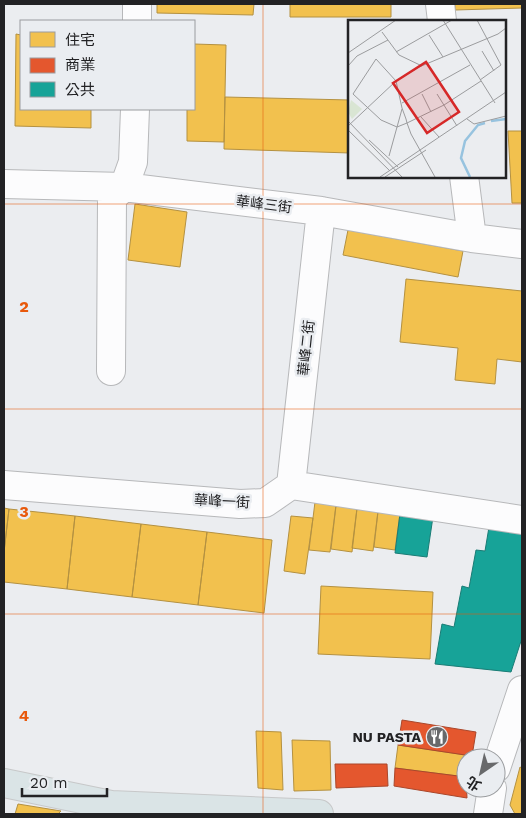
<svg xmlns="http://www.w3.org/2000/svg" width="526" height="818" font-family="'Work Sans','Noto Sans TC',sans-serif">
	<rect width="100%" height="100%" fill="#ebedf0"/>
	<!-- homes -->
	<path fill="#f2c14e" stroke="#b49141" d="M157 4H254L253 15 157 13Z
		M290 4H391V17H290Z
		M455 4H522V8L455 10Z
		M16 34 21 35V109H91V128L15 126Z
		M194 44 226 45 224 142 187 141V109H194Z
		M225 97 350 100V153L224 149Z
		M508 131H522V203H512Z
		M135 204 187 212 180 267 128 260Z
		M348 230 463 251 458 277 343 255Z
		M406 279 522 291V362L497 359 495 384 455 380 458 348 400 342Z
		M316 494 337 497 330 552 309 550Z
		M337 497 358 500 352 552 331 549Z
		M358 500 379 503 373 551 352 548Z
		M379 503 401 506 395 550 374 547Z
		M4 508 9 509 4 552Z
		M9 509 75 516 67 589 4 582V552Z
		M75 516 141 524 132 597 67 589Z
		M291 516 313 518 305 574 284 571Z
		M141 524 207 532 198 605 132 597Z
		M207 532 272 540 264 613 198 605Z
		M321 586 433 592 430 659 318 654Z
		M256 731 281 732 283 790 258 788Z
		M292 740 330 741 331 790 294 791Z
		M398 745 472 756V758H466V777L395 768Z
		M520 767 522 768V814H515L510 805Z
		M18 804 61 811 58 814H15Z"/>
	<!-- shops -->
	<path fill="#e4572e" stroke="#aa472b" d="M402 720 476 732 472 756 398 745Z
		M335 764H387L388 786 336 788Z
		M395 768 466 777 467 798 394 786Z"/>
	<!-- public -->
	<path fill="#17a398" stroke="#1a7c75" d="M401 506 434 510 427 557 395 553Z
		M489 527 522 532V638L511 672 435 664 442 624 454 627 462 586 469 588 476 550 485 551Z"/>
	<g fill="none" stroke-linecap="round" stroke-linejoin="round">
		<!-- minor casing -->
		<g stroke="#b7b8ba" stroke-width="30">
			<path id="minor" d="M440 4 442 21
				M137 21V4
				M464 176 472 238
				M4 184 124 187 321 211 472 238 522 244
				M111 371 112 198 124 187 133 162 135 109
				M4 485 240 504 265 503 291 485 522 520
				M291 485 321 211
				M496 768 522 690
				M488 814 492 788"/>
		</g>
		<!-- major casing -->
		<g stroke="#c7c8c9" stroke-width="30">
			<path id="major" d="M4 783 111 805 319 814"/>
		</g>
		<!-- minor -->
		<use href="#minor" stroke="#fcfcfd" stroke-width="28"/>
		<!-- major -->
		<use href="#major" stroke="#dae4e6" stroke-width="28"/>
	</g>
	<!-- grid -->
	<path fill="none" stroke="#e8590c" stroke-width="1" stroke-opacity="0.55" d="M263 4V814M4 204H522M4 409H522M4 614H522"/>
	<!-- icons -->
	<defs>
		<g id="restaurant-disc" transform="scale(1.125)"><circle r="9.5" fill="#68696b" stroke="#eaedf1"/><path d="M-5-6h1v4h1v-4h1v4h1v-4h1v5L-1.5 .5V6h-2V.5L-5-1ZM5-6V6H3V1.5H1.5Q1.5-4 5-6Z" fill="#fff"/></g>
	</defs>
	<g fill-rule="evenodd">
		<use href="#restaurant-disc" x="437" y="737"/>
	</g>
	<g text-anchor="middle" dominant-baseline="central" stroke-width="5" stroke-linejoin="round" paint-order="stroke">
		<!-- street labels -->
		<g font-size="14" fill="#222224" stroke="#eaedf1">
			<text transform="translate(264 204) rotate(7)">華峰三街</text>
			<text transform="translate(306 348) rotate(-84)">華峰二街</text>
			<text transform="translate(222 501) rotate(3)">華峰一街</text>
		</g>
		<!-- poi labels -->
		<g font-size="14" font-weight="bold" fill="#222224" stroke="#eaedf1" text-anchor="end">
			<text x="421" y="737">NU PASTA</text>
		</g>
	</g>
	<!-- overview -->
	<g transform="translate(348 20)">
		<rect width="158" height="158" fill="#ebedf0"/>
		<path d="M3 80 14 89 4 99 0 92Z" fill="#d9e5d3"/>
		<path fill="none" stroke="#97c3df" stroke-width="2.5" d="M143 101 158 99M122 157 113 138 117 121 130 105 137 103"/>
		<path fill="none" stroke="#9b9c9e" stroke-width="1" d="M95 0 147 83M129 0 153 45 132 60M34 12 51 35 74 46M81 15 95 37M134 31 146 51M48 32 104 0M0 33 48 0M0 46 9 36 40 20M74 74 83 92M89 74 109 106M54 83 122 45M73 97 91 117M119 99 126 104 158 96M0 101 54 157M0 106 48 61 71 47 150 14 158 8M0 110 42 151M21 120 50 147M41 136 54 89M32 157 158 72M37 157 78 130M87 157 63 114 59 103 58 99 54 88 48 61 28 39 5 74 33 100 49 107 59 103 96 85 133 61"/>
		<path fill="#d62828" fill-opacity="0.15" stroke="#d62828" stroke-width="2.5" d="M78 42 111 92 79 113 45 63Z"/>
		<rect width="158" height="158" fill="none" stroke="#222224" stroke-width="2.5"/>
	</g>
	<g font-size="16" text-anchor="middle" font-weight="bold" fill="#e8590c" stroke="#eaedf1" stroke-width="5" stroke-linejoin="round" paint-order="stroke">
		<text x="24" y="312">2</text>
		<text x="24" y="517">3</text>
		<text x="24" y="721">4</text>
	</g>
	<!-- border -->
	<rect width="526" height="818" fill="none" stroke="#222224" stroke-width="10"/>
	<!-- legend -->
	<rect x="20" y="20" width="175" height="90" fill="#eaedf1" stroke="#9a9c9f"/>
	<rect x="30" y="32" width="25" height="15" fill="#f2c14e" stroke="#9a9c9f"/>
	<text x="65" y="45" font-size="15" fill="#222224">住宅</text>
	<rect x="30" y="58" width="25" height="15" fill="#e4572e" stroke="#9a9c9f"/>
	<text x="65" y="70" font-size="15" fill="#222224">商業</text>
	<rect x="30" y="82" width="25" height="15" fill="#17a398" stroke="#9a9c9f"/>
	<text x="65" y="95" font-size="15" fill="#222224">公共</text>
	<!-- north arrow -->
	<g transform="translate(481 773) rotate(214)"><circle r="24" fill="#eaedf1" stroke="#9a9c9f"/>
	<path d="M0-4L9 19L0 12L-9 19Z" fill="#68696b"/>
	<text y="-8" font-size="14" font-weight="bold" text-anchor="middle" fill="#222224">北</text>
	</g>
	<!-- scale -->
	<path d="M22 788v8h85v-8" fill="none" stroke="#222224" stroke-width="2.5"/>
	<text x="30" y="788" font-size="15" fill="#222224" stroke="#eaedf1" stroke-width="4" paint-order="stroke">20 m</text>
</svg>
